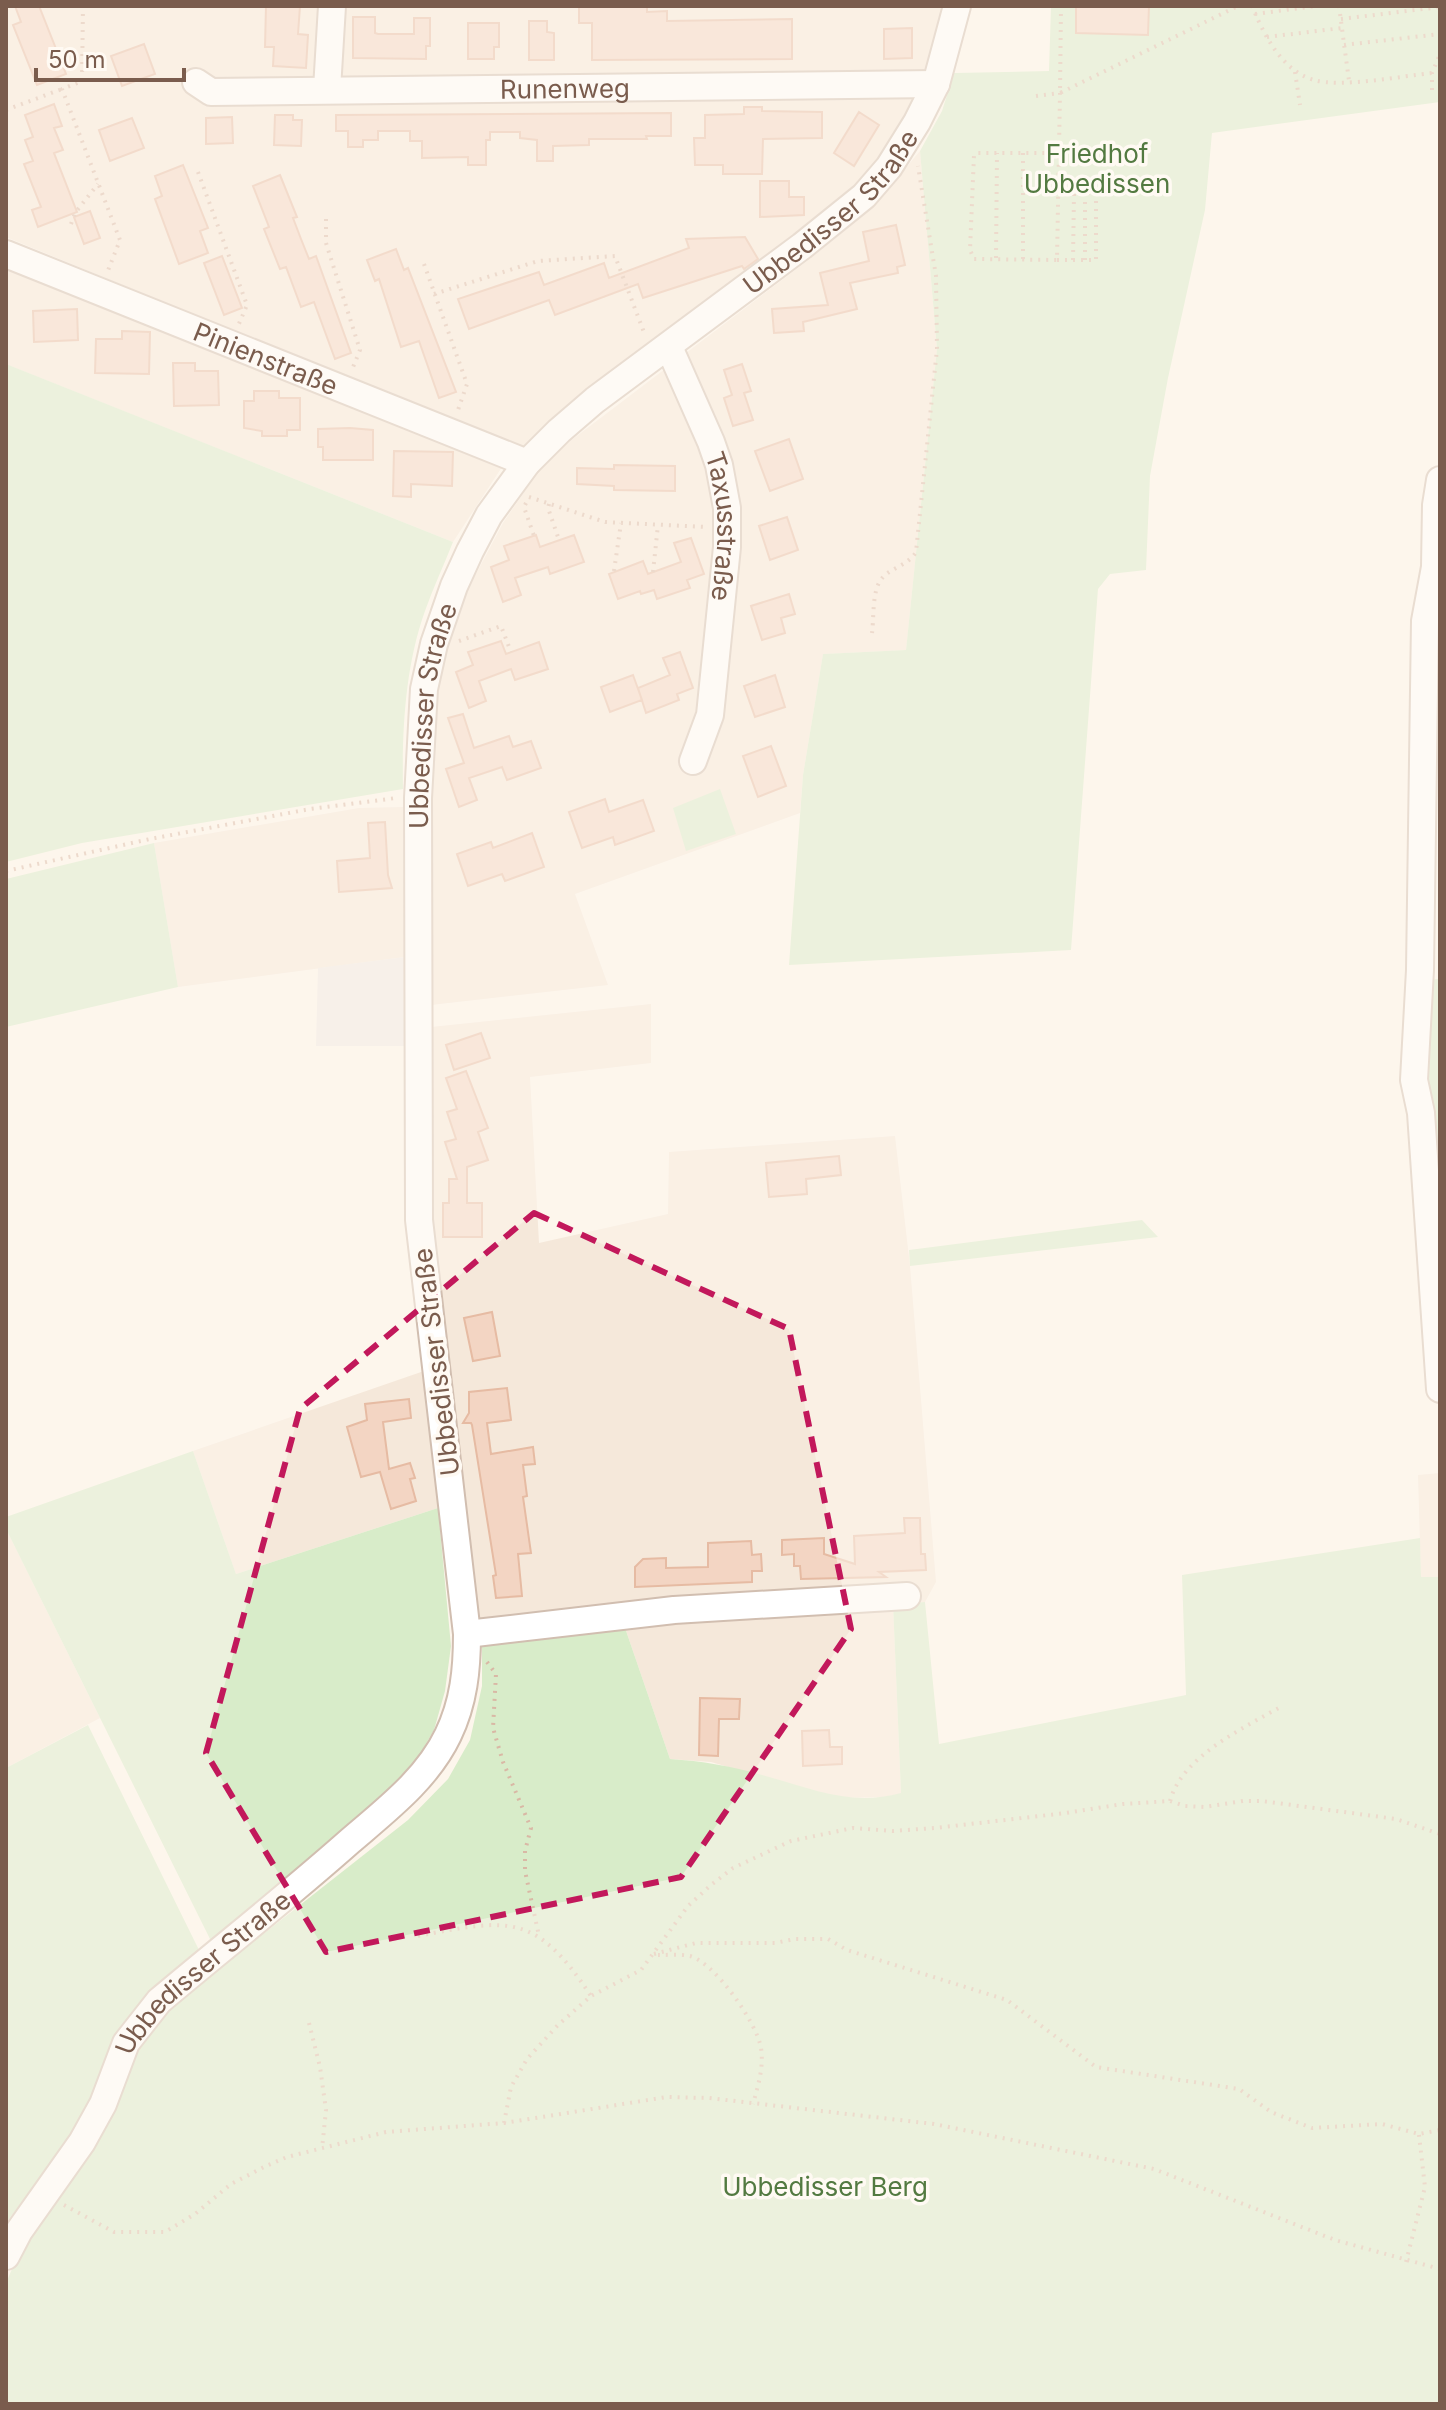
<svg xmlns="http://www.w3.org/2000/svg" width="1446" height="2410" font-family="Inter,sans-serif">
	<rect width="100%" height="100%" fill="#fdf6ec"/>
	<!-- residential -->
	<path fill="#f5e8da" d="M6 6H945L939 37 913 104 895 139 859 188 668 332 584 391 521 449 6 237Z
		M920 151 937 349 906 650 823 654 803 775 800 813 575 894 608 985 431 1005 432 747 442 662 467 591 503 523 538 472 569 442 811 258 873 207Z
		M6 264 502 467 453 542 8 365Z
		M403 807 405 957 178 987 154 843 359 808Z
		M651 1004V1063L530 1077 539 1243 668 1214 669 1152 895 1136 910 1266 936 1582 925 1602 893 1604 901 1794 884 1797 836 1798 711 1762 670 1759 623 1622 482 1642 430 1223 431 1027Z
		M424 1371 438 1508 236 1574 193 1451Z
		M1440 1473V1577L1421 1578 1418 1475Z
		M6 1529 100 1718 6 1768Z"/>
	<!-- industrial -->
	<path fill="#efe9e4" d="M405 957 406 1046H316L318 968Z"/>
	<!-- green -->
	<path fill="#d8ecc9" d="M1051 6H1440V102L1212 133 1205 210 1168 378 1150 476 1146 570 1110 574 1098 589 1071 950 789 965 803 775 823 654 906 650 937 349 920 151 942 111 954 73 1049 71Z
		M6 364 453 542C444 565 433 588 425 611 405 667 402 730 403 789L82 843 6 862Z
		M720 789 736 834 686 851 673 808Z
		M154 843 178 987 6 1027V879Z
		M1440 979V1292L1425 1050V980Z
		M1142 1220 1158 1237 910 1266 909 1250Z
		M193 1451 236 1574 438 1508 451 1646 445 1691 434 1730 413 1766 382 1799 211 1941 6 1529V1517Z
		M1420 1538 1421 1577H1440V2404H6L7 2281 20 2249 107 2126 136 2049 154 2024 183 1997 408 1820 448 1779 470 1740 482 1686V1642L623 1622 670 1759C702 1761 731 1766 762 1775 811 1788 849 1807 901 1793L893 1604 925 1602 939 1744 1186 1695 1182 1575Z
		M88 1725 199 1950C163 1981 127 2009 107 2053 97 2077 93 2101 80 2124L6 2223V1768Z"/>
	<!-- building -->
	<path fill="#f3d5c3" stroke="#e6bba3" stroke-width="2" d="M15 6H39L66 74 37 85 13 25 21 22Z
		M266 6H300L298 34 308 35 306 68 273 66 274 47H265Z
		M579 6H647V12L667 11V21L792 19V59L592 60V23H579Z
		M1076 6H1149L1148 35 1076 33Z
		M353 17H375V33L378 34H414V18H430V46H426V59L353 58Z
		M529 21H547V32L554 33V60H529Z
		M468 23H499V47H494V59H468Z
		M912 28V58L884 59V29Z
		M144 44 155 74 122 86 111 56Z
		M54 104 62 126 54 128 63 150 54 153 77 212 38 227 32 210 41 207 24 164 33 161 25 140 33 137 25 115Z
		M744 107H762V111L822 112V138L763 139 762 174H723V165H695L694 138H705V115L744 114Z
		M859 112 879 125 854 166 834 153Z
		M671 113V136H646L647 139H589V145L553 146V161H537V140L520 138V132H490V140H486V165H468V157L422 158V141H410V131H378V140H363V147H348V131H336V115Z
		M275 115H293V120H302L301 146 274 145Z
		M232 117 233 143 206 144V118Z
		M132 118 144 148 110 161 99 130Z
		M183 165 208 228 200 231 208 253 179 264 155 199 162 196 155 176Z
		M280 175 297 217 293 218 301 239 309 259 316 256 351 353 335 359 314 302 301 307 286 267 280 269 264 229 269 227 253 186Z
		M760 181H789V197H804V215L760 217Z
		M90 211 100 238 84 244 74 217Z
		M896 225 905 265 897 267 898 273 850 283 857 309 803 322 804 331 774 333 772 309 828 305 820 273 869 261 863 232Z
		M745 237 758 259 744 269 742 266 643 298 638 284 555 315 549 300 469 329 458 299 539 272 544 285 604 263 609 278 689 248 686 239Z
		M396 249 404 270 408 268 456 392 439 398 419 341 401 347 379 279 375 281 367 260Z
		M222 256 242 308 224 315 204 263Z
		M77 309 78 340 34 342 33 311Z
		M122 331 150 332 149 374 95 373 96 339H122Z
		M173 363H195V371H218L219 405 174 406Z
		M742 364 751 391 744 393 753 420 733 426 724 398 732 395 724 370Z
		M254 391H279V398H300V430H287V436H262V431L244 428V401H254Z
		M350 428 373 430V460H323V447H318V429Z
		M789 439 803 479 770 491 755 451Z
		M394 451 453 452 452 486 411 484V497L393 496Z
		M614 465 675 466V491L614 490V486L577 484V468L614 469Z
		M787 517 798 550 770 560 759 526Z
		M536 535 540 547 574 535 584 562 550 574 548 567 515 578 521 595 503 602 491 567 509 560 504 546Z
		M691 538 704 574 687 580 690 588 657 599 654 590 641 594 640 591 618 599 609 574 643 561 648 574 681 562 674 543Z
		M789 594 795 614 781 618 785 633 762 640 751 606Z
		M501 641 506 654 539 642 548 669 515 680 511 669 479 681 486 701 469 708 456 672 473 665 468 652Z
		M680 652 693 688 677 694 679 700 646 713 638 688 670 675 663 658Z
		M633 675 642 700 610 712 601 687Z
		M775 675 785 707 755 717 744 686Z
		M463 714 474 748 509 736 513 747 531 741 541 768 507 780 502 767 469 778 477 800 459 807 446 769 464 763 448 718Z
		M771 746 786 786 758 797 743 756Z
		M605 799 609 812 643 800 654 831 615 845 613 837 582 848 569 812Z
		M385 822 388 875 392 888 339 892 337 861 370 858 368 823Z
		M532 833 544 867 505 881 502 874 468 886 457 854 491 842 493 848Z
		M481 1033 490 1058 454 1070 446 1045Z
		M466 1071 488 1128 478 1132 488 1160 467 1167V1203H482V1237H443V1203H449V1179H457L445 1142 456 1139 447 1112 457 1109 446 1078Z
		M839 1156 841 1175 806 1179 807 1194 769 1197 766 1163Z
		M492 1312 500 1356 473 1361 464 1318Z
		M507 1388 511 1420 487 1423 491 1454 533 1447 535 1464 523 1465 527 1496 523 1497 531 1553 518 1554 522 1596 496 1598 493 1576 496 1575 472 1425 471 1423H463L469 1413V1392Z
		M409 1399 411 1418 383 1422 389 1469 410 1463 415 1478 410 1479 416 1501 391 1509 380 1472 361 1477 347 1427 367 1420 365 1404Z
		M904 1518H920L921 1554H925L926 1570 879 1572 886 1577 801 1579 800 1566H794V1554L782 1555V1540L824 1538V1554L855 1564 854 1536 905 1533Z
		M751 1541 752 1555 761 1554 762 1571H752V1582L635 1587V1567L643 1559 666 1558V1568L708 1567V1543Z
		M700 1698 740 1699 739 1719H719L718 1756 699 1755Z
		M829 1730 830 1747H842V1764L803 1766 802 1731Z"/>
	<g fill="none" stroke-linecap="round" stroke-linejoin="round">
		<!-- minor casing -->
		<g stroke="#d1beb0" stroke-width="30">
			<g id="minor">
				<path id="s1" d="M196 82 211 92 936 84"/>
				<path d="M327 89 332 6"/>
				<path id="s2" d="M6 254 527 463"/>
				<path id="s3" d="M669 347 711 442 719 465 727 508V547L710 715 693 761"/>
				<path d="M1440 480 1436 505 1435 567 1425 621 1420 970 1414 1080 1421 1113 1440 1389"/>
				<path d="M467 1634 674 1610 907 1596"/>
				<path id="s4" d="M6 2256 19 2231 82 2142 103 2104 126 2043 159 2001C222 1948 288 1896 350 1841 386 1810 427 1779 448 1735 464 1702 467 1669 467 1634L419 1220 418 798 424 689 434 644 454 586 470 551 489 515 527 463 559 431 595 400 802 246 864 196 889 167 917 122 936 84 957 6"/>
			</g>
		</g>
		<!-- path -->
		<path stroke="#d9b8a5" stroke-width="4" stroke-dasharray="2 6" stroke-linecap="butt" d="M83 6 82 81 62 89 120 240 107 273
			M1061 6 1060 93 1238 6
			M1252 6C1264 35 1282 71 1314 80 1341 88 1402 76 1432 73
			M1339 6 1349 81
			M1255 14 1316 6
			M1341 19 1440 7
			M1267 37 1342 28
			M1344 45 1440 34
			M1295 72 1300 105
			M1432 90V73L1440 54
			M1036 96 1060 93 1057 260 974 259 970 250 974 155 978 153H1059
			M6 110 62 89
			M198 172 247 305 238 326
			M326 219V243L360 350 351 372
			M71 224 75 213 98 184
			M996 258 997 153
			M1023 259V153
			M1057 260H1096V193H1059
			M1073 260 1074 193
			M1085 260V193
			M424 264 467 384 458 410
			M434 294 538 261 615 256 645 335
			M529 497 605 522 706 527
			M526 503 524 507 534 536
			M549 504 548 508 558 537
			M614 571 621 523
			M653 572 658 525
			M872 633C874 618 872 594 880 581 888 568 908 566 916 552L937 349 936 276 918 166
			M459 641 501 626 511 652
			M6 871 150 839 310 809 396 798
			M487 1662 496 1674 493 1728 503 1762 531 1828 525 1851V1871L539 1936
			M1170 1801C1182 1756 1244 1728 1282 1706
			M418 1936C510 1918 536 1913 591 1996
			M654 1954 696 1943H775L795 1939H828L847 1950 1007 2000 1096 2067 1239 2089 1271 2112 1312 2128 1382 2124 1419 2134 1440 2130
			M658 1955C668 1955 681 1954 690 1956 715 1963 757 2023 761 2048 764 2067 758 2086 753 2104
			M309 2023 320 2067 326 2110 322 2149
			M504 2123 511 2087 527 2059 558 2025 591 1996 641 1970 688 1906 711 1885 733 1868 791 1841 853 1828 893 1831 935 1828 1066 1813 1123 1804 1170 1801 1185 1806 1204 1807 1243 1801H1262L1396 1819 1440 1834
			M64 2205 114 2232H165L195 2214 231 2184 266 2166 287 2157 386 2132 504 2123 667 2097 709 2098 934 2124 1154 2169 1335 2240 1440 2269
			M1406 2262 1425 2187 1419 2135"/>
		<!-- minor -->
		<use href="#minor" stroke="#fff" stroke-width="26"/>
	</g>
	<!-- marked area -->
	<path d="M0 0H1446V2410H0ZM534 1213 789 1329 851 1629 681 1877 326 1952 206 1753 300 1409Z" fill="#fdf6ec" fill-opacity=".55" fill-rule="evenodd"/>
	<path fill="none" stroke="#c2185b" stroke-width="6" stroke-dasharray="16 10" stroke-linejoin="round" d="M534 1213 789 1329 851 1629 681 1877 326 1952 206 1753 300 1409Z"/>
	<g text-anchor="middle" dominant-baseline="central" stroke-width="7" stroke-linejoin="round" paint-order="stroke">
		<!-- street labels -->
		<g font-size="26" fill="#7a5c4d" stroke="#fffaf3">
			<text stroke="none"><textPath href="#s1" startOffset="372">Runenweg</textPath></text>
			<text stroke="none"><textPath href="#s4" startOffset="2392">Ubbedisser Straße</textPath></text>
			<text stroke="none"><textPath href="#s2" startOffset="280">Pinienstraße</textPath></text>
			<text stroke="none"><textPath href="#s3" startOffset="190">Taxusstraße</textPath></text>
			<text stroke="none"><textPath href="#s4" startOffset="1720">Ubbedisser Straße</textPath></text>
			<text transform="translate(436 1362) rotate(-97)">Ubbedisser Straße</text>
			<text stroke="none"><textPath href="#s4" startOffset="350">Ubbedisser Straße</textPath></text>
		</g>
		<!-- park labels -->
		<g font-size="26" fill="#537a41" stroke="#fffaf3">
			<text x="1097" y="153">Friedhof<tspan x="1097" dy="30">Ubbedissen</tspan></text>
			<text x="825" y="2186">Ubbedisser Berg</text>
		</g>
	</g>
	<!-- border -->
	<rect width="1446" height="2410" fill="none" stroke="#7a5c4d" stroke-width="16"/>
	<!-- scale -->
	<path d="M36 68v12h148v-12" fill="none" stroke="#7a5c4d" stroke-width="4"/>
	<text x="48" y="68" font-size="24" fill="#7a5c4d" stroke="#fffaf3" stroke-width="6" paint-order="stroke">50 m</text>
</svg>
